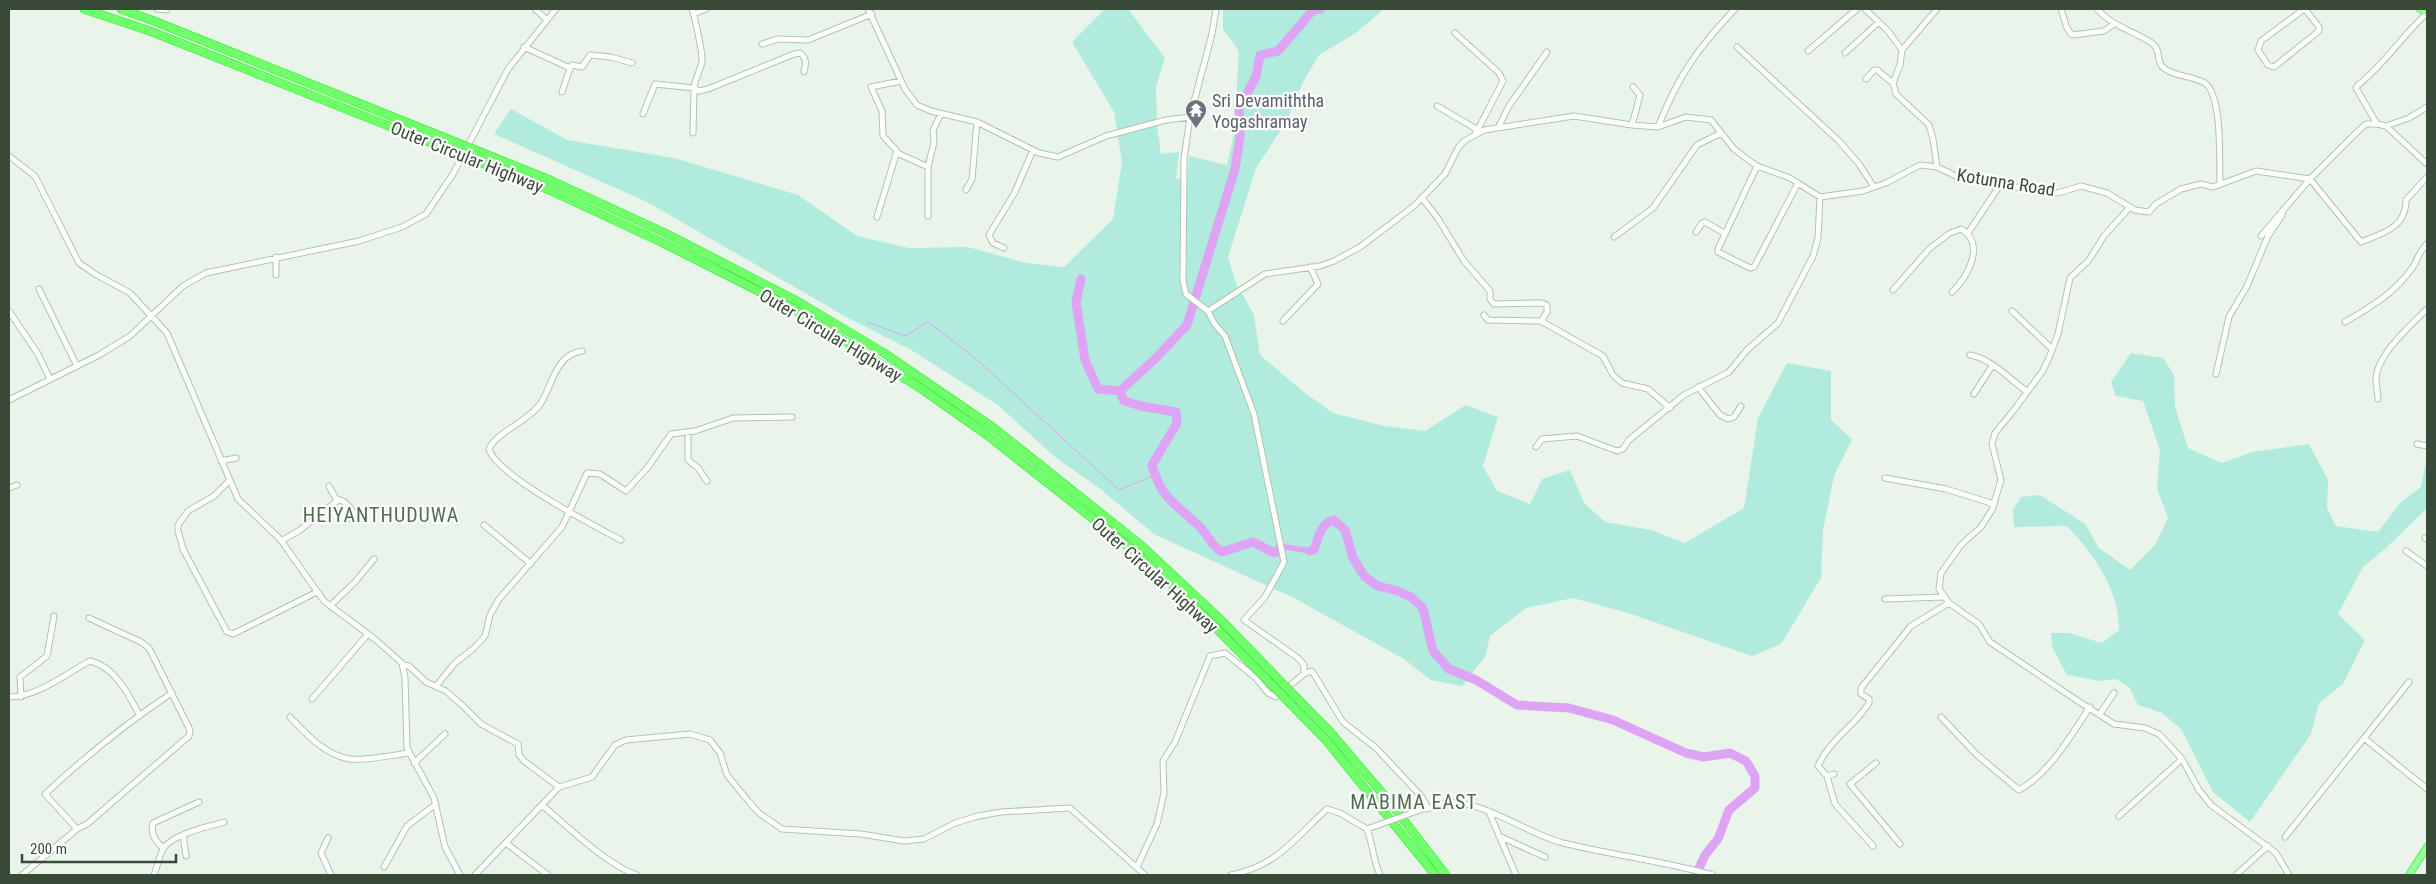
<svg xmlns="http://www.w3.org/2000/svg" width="2436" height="884" font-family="'Roboto Condensed',sans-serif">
	<rect width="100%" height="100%" fill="#e9f5ea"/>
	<!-- green -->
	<path fill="#b0ebdd" d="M1105 9H1128L1165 58 1156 87 1157 125 1161 154 1179 152 1176 179 1187 178 1189 156 1227 165 1234 134 1239 51 1223 29V9H1384L1356 33 1319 55 1303 82 1286 122 1256 168 1228 257 1236 283 1254 315 1260 355 1305 393 1333 413 1384 426 1425 431 1466 405 1498 417 1483 466 1497 491 1530 504 1542 479 1570 470 1584 503 1605 522 1651 530 1685 543 1744 508 1758 418 1787 363 1831 371V420L1852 439 1834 476 1823 530 1821 578 1781 644 1752 656 1628 613 1573 598 1526 608 1490 636 1485 657 1462 686 1431 680 1404 659 1294 598 1154 534 1099 488 1055 457 998 405 911 350 848 318 647 202 494 134 511 109 567 140 674 158 798 195 857 236 909 248 968 247 1026 263 1064 267 1113 219 1122 162 1114 112 1072 42Z
		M2131 353 2163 358 2174 375 2175 407 2188 448 2222 463 2252 452 2309 444 2328 480 2327 508 2336 526 2378 532 2401 502 2421 487 2427 456V508L2385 549 2363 567 2338 614 2365 640 2343 684 2319 703 2311 734 2250 822 2213 792 2181 729 2162 713 2138 705 2129 687 2116 679 2100 681 2067 675 2052 647 2051 633H2069L2102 643 2119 630C2120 590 2093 553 2067 526L2014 527 2013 510 2021 497 2040 495 2085 524 2099 548 2130 570 2155 545 2168 518 2157 488 2160 450 2143 401 2116 396 2111 382Z"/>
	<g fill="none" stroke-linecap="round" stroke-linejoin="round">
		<!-- stream -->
		<path stroke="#dea3f4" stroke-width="1" d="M867 322 905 336 928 322 975 358 1119 490 1155 475"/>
		<!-- canal -->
		<path stroke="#dea3f4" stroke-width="5.5" d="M1286 547 1310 551"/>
		<!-- river -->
		<path stroke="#dea3f4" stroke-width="9" d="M1081 279 1076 302 1085 360 1098 389 1120 391
			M1280 548 1274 553 1253 542 1222 552C1209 544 1209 535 1199 526 1176 504 1161 499 1152 465L1177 423 1176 412 1141 406 1124 401 1120 391 1155 359 1187 325 1235 169 1240 137 1239 108 1256 77 1260 55 1278 51 1313 10 1320 9
			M1310 551 1314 550C1318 539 1320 523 1334 520L1345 530 1353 558 1365 577 1378 586 1398 591 1411 597 1423 608 1433 651 1449 669 1476 680 1517 705 1569 708 1613 720 1686 753 1704 757 1730 753 1746 761 1755 776V788L1729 810 1718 839 1705 855 1696 875"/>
		<!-- minor casing -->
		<g stroke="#afc5ae" stroke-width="7">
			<path id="minor" d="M157 9 167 10
				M535 9 547 20
				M692 9C695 18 703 54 702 62 700 71 695 79 694 88L699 91 708 89 794 54 800 53C807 58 806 64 804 72
				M868 9 905 89 917 105 931 111 977 122 1039 153 1058 157 1106 136 1166 120 1190 117
				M1216 9 1212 34 1190 117 1184 159 1183 281 1186 294 1208 311 1214 323 1225 336 1254 414 1284 562 1265 597 1244 620 1298 658 1304 665V674
				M1865 9 1888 31 1902 50 1900 65 1893 83
				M2061 9 2067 28 2072 35 2104 31 2114 24
				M2097 9C2112 26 2133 31 2152 43 2162 50 2155 63 2165 69 2177 77 2193 76 2205 83 2223 96 2219 164 2220 184
				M2304 9 2261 41 2258 50 2268 65 2274 67 2319 31V27L2305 9
				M694 14 706 9
				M1455 33 1499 73 1503 81 1476 133
				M762 44 778 39 808 40 872 14
				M524 47 570 68 572 65 582 67 590 55 611 57 632 63
				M1737 47 1839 141 1859 164 1874 187
				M1902 50 1937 9
				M1808 51 1857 9
				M1845 53 1879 22
				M1866 79 1874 70H1877L1893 83 1896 94 1929 125 1933 139 1937 167
				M562 92 570 68
				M1437 106 1478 130
				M643 114 655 84 694 88 693 133
				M2377 124 2386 126 2427 164
				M1632 125 1640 95 1633 87
				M1499 126 1509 106 1547 52
				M2386 126 2409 118 2427 107
				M1658 127 1686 117 1711 120 1734 149 1747 159 1757 166 1790 178 1820 197 1863 191 1886 183 1920 165 1937 167 1958 177 2043 192 2058 193 2081 186 2107 193 2135 210 2149 212 2156 204 2181 189 2201 184 2213 187 2256 171 2310 179 2361 242C2383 233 2406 228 2406 200L2427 177
				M897 153 928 167
				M9 156 35 176 79 263 95 274 130 293 167 333 238 499 280 539 324 601 376 640 402 663 405 678 407 748 434 798 445 847 460 875
				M1757 166 1718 249V252L1750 268 1754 267 1798 183
				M966 190 972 179 977 122
				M1422 198 1437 217 1464 261 1490 291V299L1494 304 1542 303 1547 305V312L1541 321
				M2130 207 2104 236 2089 260 2070 278 2058 334 2049 358 2042 372 2014 410 1995 433 1992 444 2001 480 1992 510 1981 527 1961 545 1941 573 1939 589 1949 603 1979 624 1990 642 2081 703 2114 724 2145 728 2159 734 2182 759 2199 790 2211 805 2276 853 2289 875
				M928 216V167L934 142 933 130 941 114
				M877 217 897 151 883 136 882 111 871 87 901 81
				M1696 232 1702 223 1705 222 1724 233
				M1968 233 2000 185
				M2261 236 2310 179 2356 133 2366 124H2377L2356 88 2357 86C2384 65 2402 36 2427 13
				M1614 237 1653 208 1697 145 1721 133
				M1004 248 993 243 989 235 1015 192 1033 150
				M276 257V275
				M39 289 77 366
				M1893 290 1930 248 1950 233 1961 229C1986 243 1968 278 1952 292
				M9 311 38 354 50 379
				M1208 311 1265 274 1320 266 1334 261 1360 247 1414 206 1445 174 1458 148 1464 141 1484 130 1574 116 1632 125 1658 127C1678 76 1698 48 1735 9
				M2012 311 2052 349
				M1484 315 1488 320 1541 321 1603 356 1613 375 1622 383 1648 389 1670 408
				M1283 321 1318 284 1310 267
				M2345 322C2371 307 2396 292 2413 267 2418 259 2419 251 2427 244
				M582 351C555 355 553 384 541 403 528 422 496 432 489 449 497 476 593 525 621 540
				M1970 355C1990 358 2010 379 2026 391
				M2216 374 2229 317 2247 286 2268 236 2282 215 2283 210
				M1698 387 1720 415 1728 419 1734 417 1741 406
				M1974 394 1992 366
				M2378 399C2378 393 2376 385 2376 379 2377 354 2411 325 2427 309
				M9 400 99 355 130 336 183 286 206 273 359 241 402 227 426 214 453 174 508 69 556 9
				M688 432V460L698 468 707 481
				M2417 444 2427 446
				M1536 447 1542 439 1577 436 1617 451 1623 449 1629 440 1684 395 1729 372 1747 350 1778 323 1813 256 1818 238 1820 197
				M221 461 236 458
				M1885 478 1946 489 1994 504
				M229 481 214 496 188 511 178 525V531L183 549 227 632 233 634 317 592
				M9 488 17 485
				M337 499C346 501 350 507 355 515L352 520
				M484 525 531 564
				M2425 538 2427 539
				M281 541 300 530 337 501 329 486
				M2406 551 2427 566
				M1885 599 1943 597
				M330 606 355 582 374 559
				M404 665 409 666 426 682 446 691 463 706 481 724 518 744 519 755 524 761 559 787
				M436 686 455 663 474 648 485 636 490 615 499 599 562 527 587 473 600 474 626 491 648 467 671 434 695 431 733 418 792 417
				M9 697C38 697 65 674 90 661 114 666 129 695 139 714
				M21 697 20 677 47 656 54 616
				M312 699 368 634
				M2100 714 2114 693
				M290 717C306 734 325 755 350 759 365 761 393 755 409 753
				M1941 717 1977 755 2019 790C2050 773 2071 735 2090 707
				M2364 738 2427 789
				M414 763 445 734
				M1876 763 1850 784 1900 844
				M1834 774 1827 776 1818 766C1829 740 1855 726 1869 703V699L1861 694V688L1911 626 1949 603
				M1827 776 1835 804 1873 846
				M542 805C567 826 607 865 637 875
				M1426 809C1433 807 1441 804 1448 803 1484 800 1527 834 1563 843 1612 855 1663 861 1713 875
				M1489 812 1516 875
				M2119 816 2182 759
				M77 829 45 794C85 757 126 723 172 693
				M1367 829C1373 845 1373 860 1380 875
				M183 835 186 856
				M1499 836 1545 857
				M2285 837 2409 682
				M328 838 321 853 331 875
				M506 843 548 875
				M163 848C156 842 150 833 153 823L199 802
				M384 867 407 826 436 804
				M1137 867 1157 824 1164 793 1163 761 1175 742 1210 656 1225 653 1255 677 1268 693 1276 697 1304 674 1312 671 1343 722 1376 748 1421 796 1428 808
				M22 875 77 829 87 824 189 736 190 730 149 648 141 642 89 618
				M154 875C157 867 159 857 163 849 172 834 208 827 224 822
				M475 875 559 787 592 777 615 745 626 740 690 734 710 740 720 753 727 775 749 802 759 813 782 829 861 834 904 841 924 839 955 823 978 816 1001 812 1070 808 1145 875
				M1231 875C1277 866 1294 839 1327 809L1340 813 1367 829 1381 824
				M2236 875 2268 846"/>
		</g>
		<!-- major casing -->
		<g stroke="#63ea64" stroke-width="8">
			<path id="major" d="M2420 9 2427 12
				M2409 875 2427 847"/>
		</g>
		<!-- highway casing -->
		<g stroke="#3de633" stroke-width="9">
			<path id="highway" d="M84 9 150 31
				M121 9 154 21
				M1331 733 1389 801 1446 875
				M1325 739 1435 875"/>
		</g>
		<!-- minor -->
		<use href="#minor" stroke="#fff" stroke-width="5"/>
		<!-- major -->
		<use href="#major" stroke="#99ff9c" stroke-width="6"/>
		<!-- highway -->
		<use href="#highway" stroke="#6eff6b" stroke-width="8"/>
		<!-- minor-bridge casing -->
		<g stroke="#afc5ae" stroke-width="7" stroke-linecap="butt">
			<path id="minor-bridge" d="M1381 824 1423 809"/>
		</g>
		<!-- highway-bridge casing -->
		<g stroke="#3de633" stroke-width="9" stroke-linecap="butt">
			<path id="highway-bridge" d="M154 21 550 180 665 233 797 301 884 353 994 428 1142 546 1220 619 1331 733
				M150 31 547 189 659 241 792 308 923 390 987 435 1130 548 1162 575 1213 625 1325 739"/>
		</g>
		<!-- minor-bridge -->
		<use href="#minor-bridge" stroke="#fff" stroke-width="5"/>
		<!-- highway-bridge -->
		<use href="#highway-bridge" stroke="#6eff6b" stroke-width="8"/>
	</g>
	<!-- icons -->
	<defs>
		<g id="temple-pin" transform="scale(1.125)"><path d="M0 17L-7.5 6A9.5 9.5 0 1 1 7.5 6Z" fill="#6b7280" stroke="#fff"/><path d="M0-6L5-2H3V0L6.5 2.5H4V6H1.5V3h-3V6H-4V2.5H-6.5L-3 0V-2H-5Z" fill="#fff"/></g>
	</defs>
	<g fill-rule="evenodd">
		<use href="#temple-pin" x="1196" y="110"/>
	</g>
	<g text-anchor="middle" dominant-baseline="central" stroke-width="4.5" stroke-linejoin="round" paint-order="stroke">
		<!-- worship labels -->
		<g font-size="18" fill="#5b616d" stroke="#fff" text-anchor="start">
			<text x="1212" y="100">Sri Devamiththa<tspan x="1212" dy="21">Yogashramay</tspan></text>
		</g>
		<!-- street labels -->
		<g font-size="18" fill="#384a37" stroke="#fff">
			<text transform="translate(467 157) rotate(22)">Outer Circular Highway</text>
			<text transform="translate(2006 182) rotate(9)">Kotunna Road</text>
			<text transform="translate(831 335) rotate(31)">Outer Circular Highway</text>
			<text transform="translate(1155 575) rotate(42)">Outer Circular Highway</text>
		</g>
		<!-- quarter labels -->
		<g font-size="20" letter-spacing="1" fill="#506d4e" stroke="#fff">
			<text x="381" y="515">HEIYANTHUDUWA</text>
			<text x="1414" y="802">MABIMA EAST</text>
		</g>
	</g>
	<!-- border -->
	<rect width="2436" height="884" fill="none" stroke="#384a37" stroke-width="20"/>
	<!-- scale -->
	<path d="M22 854v8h154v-8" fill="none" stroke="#384a37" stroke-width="2.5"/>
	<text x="30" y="854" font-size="15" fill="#384a37" stroke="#ffffff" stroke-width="4" paint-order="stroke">200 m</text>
</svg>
